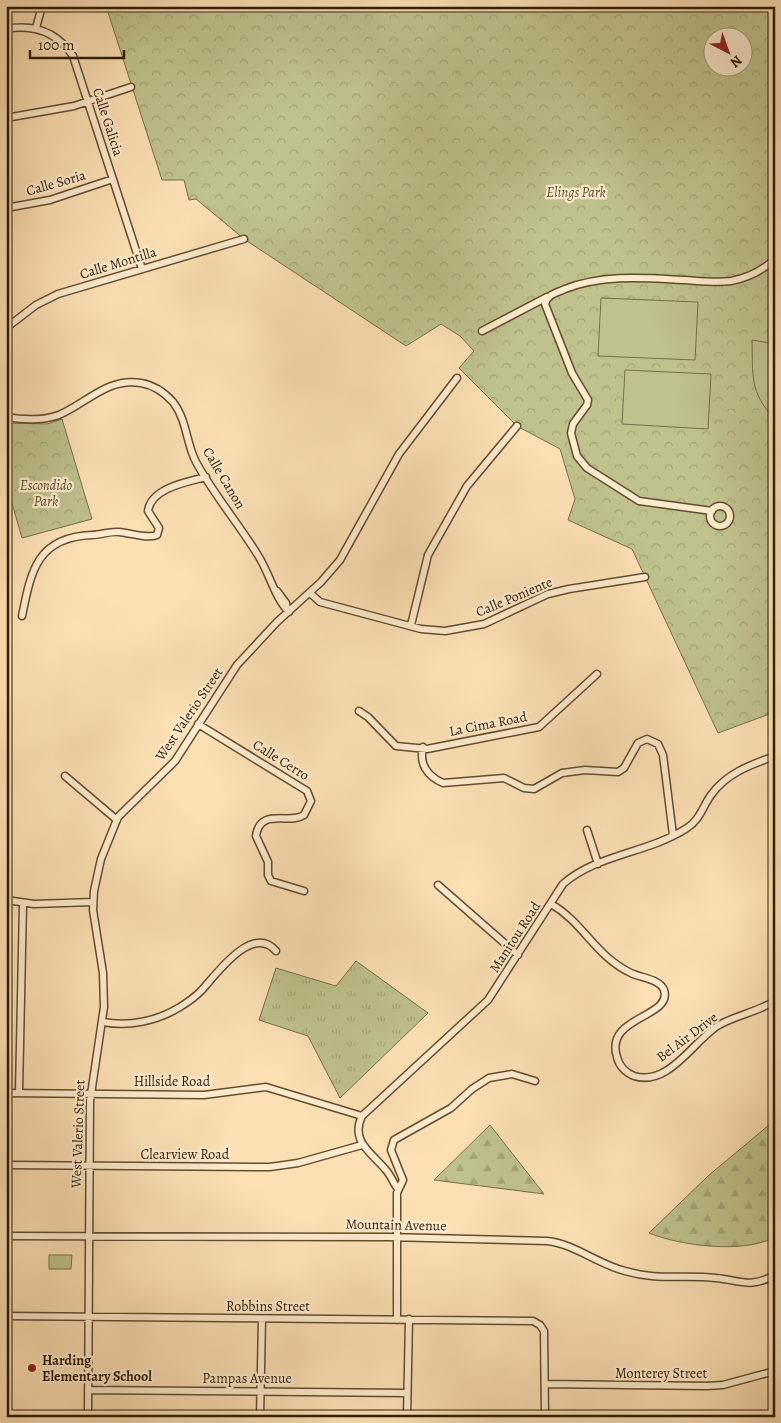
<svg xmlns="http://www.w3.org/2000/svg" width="781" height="1423" font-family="Alegreya,serif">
	<defs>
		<pattern id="grass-tufts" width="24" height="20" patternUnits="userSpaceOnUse" patternTransform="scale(1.25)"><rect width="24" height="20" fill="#bfc28d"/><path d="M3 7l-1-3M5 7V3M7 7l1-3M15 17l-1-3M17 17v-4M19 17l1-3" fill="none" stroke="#a4a678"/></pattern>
		<pattern id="forest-firs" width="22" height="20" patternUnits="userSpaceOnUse" patternTransform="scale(1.25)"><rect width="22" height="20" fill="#bfc28d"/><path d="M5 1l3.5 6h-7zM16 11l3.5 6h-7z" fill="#a4a678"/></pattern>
		<pattern id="park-crowns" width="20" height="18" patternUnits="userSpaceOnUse" patternTransform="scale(1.25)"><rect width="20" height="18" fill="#bfc28d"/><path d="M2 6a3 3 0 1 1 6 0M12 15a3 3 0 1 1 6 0" fill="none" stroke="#a4a678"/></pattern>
	</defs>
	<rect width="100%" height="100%" fill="#fce0b4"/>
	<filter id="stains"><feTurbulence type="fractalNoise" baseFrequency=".004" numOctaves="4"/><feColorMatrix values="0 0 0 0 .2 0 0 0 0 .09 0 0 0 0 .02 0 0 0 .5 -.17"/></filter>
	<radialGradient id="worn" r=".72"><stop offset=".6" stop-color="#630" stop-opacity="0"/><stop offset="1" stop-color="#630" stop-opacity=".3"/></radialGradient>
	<!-- grass -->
	<path fill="url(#grass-tufts)" stroke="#766f49" d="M356 961 428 1013 340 1098 308 1036 259 1020 276 968 336 986Z"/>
	<!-- forest -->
	<path fill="url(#forest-firs)" stroke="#766f49" d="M775 1120V1237C744 1254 681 1246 649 1233L708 1176Z
		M490 1125 544 1194 434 1180Z"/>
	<!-- park -->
	<path fill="url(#park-crowns)" stroke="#766f49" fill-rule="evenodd" d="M106 6H775V712L718 733 632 549 568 520 575 499 560 449 517 426 459 368 474 351 460 336 441 324 406 346 244 239 196 199 189 200 184 180H162ZM714 38H744V68H714Z
		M62 419 92 519 22 538 6 482V423L47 424Z"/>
	<!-- pitch -->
	<path fill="#bfc28d" stroke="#766f49" d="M601 298 698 302 695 360 598 356Z
		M752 340 775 344V420C749 391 753 376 752 340Z
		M625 370 711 374 708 429 622 424Z
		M49 1255H72L71 1269H49Z"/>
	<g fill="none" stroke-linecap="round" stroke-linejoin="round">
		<!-- minor casing -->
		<g stroke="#624d31" stroke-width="9">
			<path id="minor" d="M36 28 42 6
				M6 29C34 24 57 32 73 56L142 269
				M6 118 74 106 131 87
				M6 208 50 200 113 179
				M6 328 36 305 58 294 244 239
				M482 331 547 297
				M6 417C23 420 42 421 59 415 87 403 108 377 141 383 153 385 165 393 173 402 187 420 186 443 196 462 214 495 239 524 259 557 270 575 275 598 289 612
				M710 516a10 10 0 1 1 20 0a10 10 0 1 1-20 0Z
				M712 511 639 501 587 468 577 456 571 433 573 424 587 405 588 400 572 373 545 304C547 294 557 293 565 289 604 274 645 278 685 280 700 281 716 283 731 281 747 278 762 271 775 259
				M277 591 286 603 287 610
				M310 593 320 602 421 629 445 631 484 624 548 594 569 589 645 577
				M22 616C31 571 37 537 92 535 101 535 109 531 119 532 130 533 147 539 157 535L159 528 148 511C151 488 187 482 206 477
				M411 625 428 555 467 486 517 426
				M359 711 368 717 396 746 427 749 539 727 597 674
				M198 724 307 791 311 801 304 815C289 825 260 807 256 836L268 862V875L271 881 304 891
				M423 747C419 764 427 776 443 783L504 778 524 788 534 789 562 773 585 770 618 772 624 768 638 743 647 739 658 744 663 755 673 835
				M65 776 117 820
				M587 830 598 864
				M438 885 518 955
				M6 900 34 904 93 902
				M551 904C583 922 596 957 631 973 641 978 660 979 664 990 673 1018 604 1016 617 1057 619 1066 626 1073 634 1076 669 1087 694 1040 719 1025 737 1015 757 1012 775 1001
				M103 1022C129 1027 157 1021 180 1007 188 1002 195 997 201 991 216 975 252 923 276 951
				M19 1092 23 903
				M6 1093 204 1095 266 1087 362 1116
				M6 1165 270 1167 298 1163 362 1145
				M398 1189C393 1183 391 1175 385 1169 371 1152 350 1141 362 1116L488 1000 563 884C597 854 649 853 687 828 700 820 703 806 711 795 727 773 750 765 775 756
				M6 1236 388 1237 547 1241C575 1244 597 1264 625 1271 659 1281 684 1274 716 1278 740 1280 750 1289 775 1275
				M6 1316 533 1321 540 1325 544 1331 545 1417
				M397 1320V1193L403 1180 391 1150 394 1140 451 1108 472 1089 489 1078 512 1074 535 1081
				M545 1384 707 1386 723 1385 775 1371
				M88 1390 406 1393
				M88 1417 90 1101 104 1007 103 973 93 910 94 891 101 859 118 817 175 761 237 665 277 622 321 582 340 560 399 454 457 378
				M260 1417 262 1319
				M407 1417 409 1319"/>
		</g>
		<!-- minor -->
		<use href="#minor" stroke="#fdebce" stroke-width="6"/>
	</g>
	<!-- markers -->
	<circle fill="#8f2418" stroke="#fdebce" stroke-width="2" cx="32" cy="1368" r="5"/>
	<g text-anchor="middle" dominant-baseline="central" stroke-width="4.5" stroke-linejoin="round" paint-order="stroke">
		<!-- street labels -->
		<g font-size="14" fill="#2e1c05" stroke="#fdebce">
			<text transform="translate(108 122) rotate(72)">Calle Galicia</text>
			<text transform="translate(56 183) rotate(-16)">Calle Soria</text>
			<text transform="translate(118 263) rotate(-17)">Calle Montilla</text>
			<text transform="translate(224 478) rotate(59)">Calle Canon</text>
			<text transform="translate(514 597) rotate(-23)">Calle Poniente</text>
			<text transform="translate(189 714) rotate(-56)">West Valerio Street</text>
			<text transform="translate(488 724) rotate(-11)">La Cima Road</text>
			<text transform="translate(281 760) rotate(32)">Calle Cerro</text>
			<text transform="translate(515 937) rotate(-57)">Manitou Road</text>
			<text transform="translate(687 1037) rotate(-37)">Bel Air Drive</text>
			<text x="172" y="1081">Hillside Road</text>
			<text transform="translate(78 1134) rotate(-88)">West Valerio Street</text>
			<text x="185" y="1154">Clearview Road</text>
			<text transform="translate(396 1225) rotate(1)">Mountain Avenue</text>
			<text x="268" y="1306">Robbins Street</text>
			<text x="661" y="1373">Monterey Street</text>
			<text x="247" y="1378">Pampas Avenue</text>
		</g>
		<!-- park labels -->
		<g font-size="14" font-style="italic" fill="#5a4e2e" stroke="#fdebce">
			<text x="576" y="192">Elings Park</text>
			<text x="46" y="485">Escondido<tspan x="46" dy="16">Park</tspan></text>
		</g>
		<!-- poi labels -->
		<g font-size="14" font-weight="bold" fill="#2e1c05" stroke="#fdebce" text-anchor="start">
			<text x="42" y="1360">Harding<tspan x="42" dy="16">Elementary School</tspan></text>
		</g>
	</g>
	<!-- margin -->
	<rect width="781" height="1423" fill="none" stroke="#fce0b4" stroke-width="25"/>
	<rect x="8" y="8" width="766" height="1408" fill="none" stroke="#2e1c05" stroke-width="2.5"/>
	<rect x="12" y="12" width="756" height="1398" fill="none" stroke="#2e1c05"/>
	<!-- north arrow -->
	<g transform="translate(728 52) rotate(139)"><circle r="24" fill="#fdebce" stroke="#aa987e"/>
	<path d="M0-4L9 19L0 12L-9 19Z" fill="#8f2418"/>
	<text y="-8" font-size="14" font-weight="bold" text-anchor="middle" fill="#2e1c05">N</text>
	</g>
	<!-- scale -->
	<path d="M30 50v8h94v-8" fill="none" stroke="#2e1c05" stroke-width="2.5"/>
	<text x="38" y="50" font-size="15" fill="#2e1c05" stroke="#fdebce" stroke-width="4" paint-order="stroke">100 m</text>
	<rect width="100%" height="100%" filter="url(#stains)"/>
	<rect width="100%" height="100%" fill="url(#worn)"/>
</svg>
